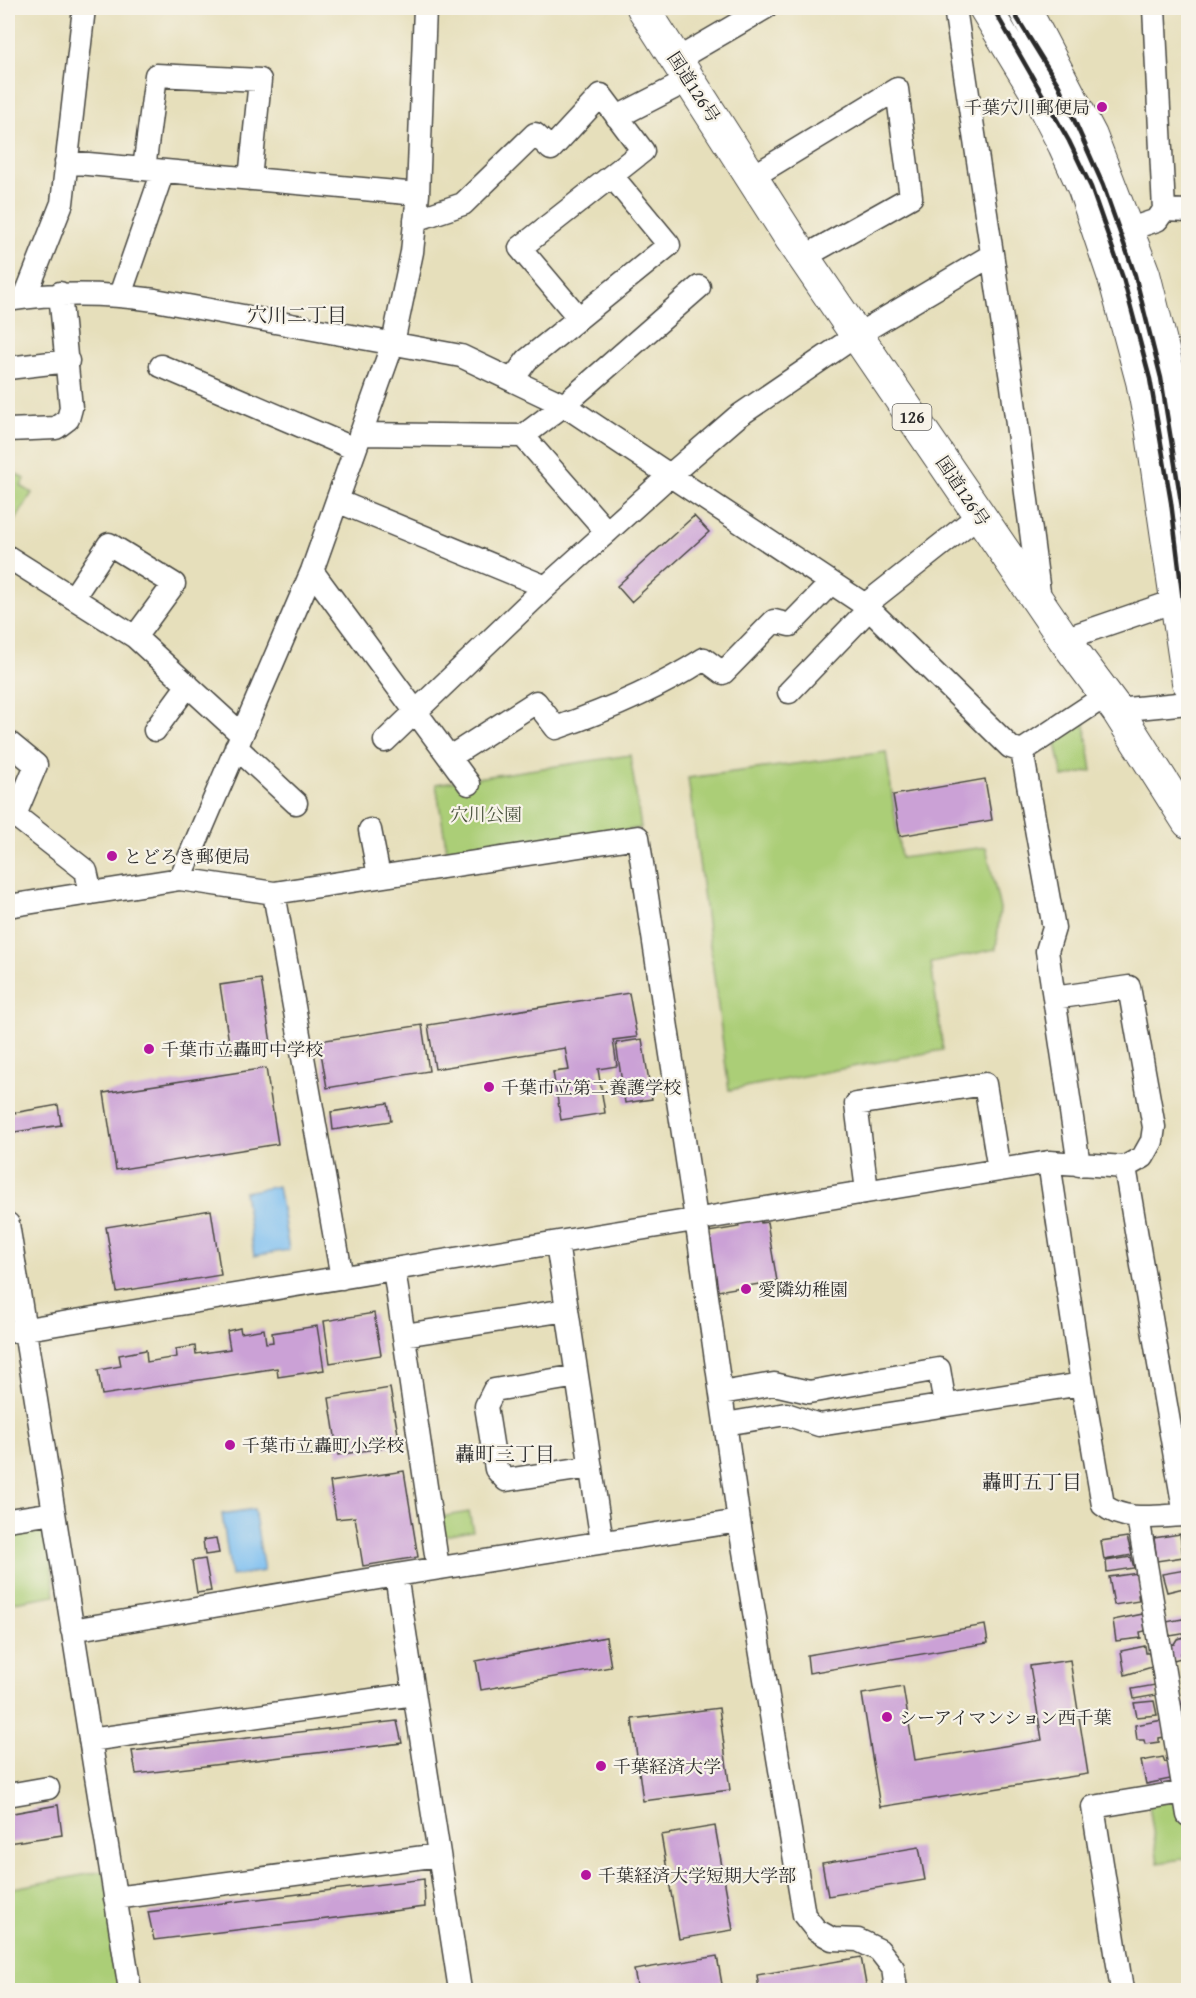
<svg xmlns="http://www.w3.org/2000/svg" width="1196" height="1998" font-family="'Gentium Book Plus','Noto Serif JP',serif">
	<rect width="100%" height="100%" fill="#f7f3e8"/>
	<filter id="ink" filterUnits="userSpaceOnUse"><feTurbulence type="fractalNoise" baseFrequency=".0167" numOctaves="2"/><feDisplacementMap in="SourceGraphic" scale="12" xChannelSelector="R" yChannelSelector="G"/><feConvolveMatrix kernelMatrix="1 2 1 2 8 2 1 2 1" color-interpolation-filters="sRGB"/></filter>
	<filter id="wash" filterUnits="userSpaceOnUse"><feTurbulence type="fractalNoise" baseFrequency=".008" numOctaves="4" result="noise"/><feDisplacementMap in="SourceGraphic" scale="24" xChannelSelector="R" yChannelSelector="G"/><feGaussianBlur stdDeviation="1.35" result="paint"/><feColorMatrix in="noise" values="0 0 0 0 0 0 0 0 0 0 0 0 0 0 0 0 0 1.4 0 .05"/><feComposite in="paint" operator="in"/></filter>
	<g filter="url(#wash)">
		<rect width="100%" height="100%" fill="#e6dfbb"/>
		<!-- green -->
		<path fill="#abce77" stroke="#6b7c51" stroke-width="1.5" d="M8 469 25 479 21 486 32 493 8 533Z
			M1083 712 1092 771 1063 777 1053 728Z
			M886 752 901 858 986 847 1000 909 996 949 931 963 943 1050 729 1090 688 778Z
			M630 755 641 828 448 858 436 784Z
			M469 1512 473 1531 438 1537 434 1518Z
			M40 1520 47 1527 55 1595 8 1603V1526Z
			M1183 1799 1188 1831V1858L1158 1863 1149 1805Z
			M104 1871 122 1990H8V1889Z"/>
		<!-- water -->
		<path fill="#7abef1" stroke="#52748e" stroke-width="1.5" d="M278 1186 289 1250 254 1256 244 1192Z
			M254 1509 264 1571 231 1576 222 1514Z"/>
		<g id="blocks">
			<!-- building -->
			<path fill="#cba1d6" d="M694 516 709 532 631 602 617 586Z
				M985 779 992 820 900 836 893 795Z
				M261 979 271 1043 230 1049 220 985Z
				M629 993 637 1037 613 1040 617 1066 598 1069 605 1113 561 1120 553 1072 569 1070 565 1048 435 1069 428 1025Z
				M422 1025 429 1071 327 1088 319 1041Z
				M642 1039 652 1099 625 1103 616 1043Z
				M266 1068 278 1144 116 1170 104 1093Z
				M388 1103 391 1121 333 1130 331 1112Z
				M58 1105 61 1125 8 1133V1114Z
				M211 1210 221 1275 117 1292 106 1227Z
				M760 1219 761 1223 767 1222 777 1281 712 1292 702 1233 739 1227 738 1222Z
				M374 1313 381 1355 330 1363 324 1321Z
				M317 1326 324 1370 278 1377 277 1368 102 1395 98 1370 121 1366 119 1355 146 1350 147 1362 177 1357 176 1349 195 1346 196 1354 230 1349 227 1331 240 1328 241 1333 264 1329 266 1343 273 1342 272 1333Z
				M390 1388 400 1445 338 1455 329 1398Z
				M404 1471 418 1557 363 1566 355 1517 336 1519 330 1482Z
				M1180 1534 1183 1557 1157 1561 1154 1538Z
				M1127 1537 1132 1555 1104 1560 1101 1541Z
				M216 1538 219 1553 205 1555 203 1540Z
				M1131 1557 1134 1568 1107 1572 1106 1561Z
				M205 1559 211 1591 197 1593 192 1561Z
				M1185 1570 1188 1587 1167 1592 1162 1574Z
				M1138 1573 1141 1594 1138 1595 1139 1601 1114 1605 1109 1577Z
				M1143 1614 1145 1631 1140 1632 1141 1638 1116 1641 1113 1620Z
				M1188 1618V1633L1170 1636 1166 1622Z
				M985 1625 988 1643 809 1673 807 1655Z
				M1188 1636V1652L1181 1653V1658L1170 1661 1167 1645 1174 1644 1177 1639Z
				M606 1637 611 1667 481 1690 476 1661Z
				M1145 1646 1146 1653H1149L1152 1667 1125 1675 1121 1651Z
				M1070 1660 1088 1774 880 1807 862 1694 903 1687 915 1760 1042 1740 1030 1666Z
				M1155 1685 1157 1695 1134 1699 1132 1689Z
				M1154 1701 1157 1715 1137 1717 1134 1703Z
				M1188 1703V1726L1183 1727 1178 1705Z
				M719 1708 730 1790 643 1801 632 1719Z
				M1163 1720 1165 1737 1159 1738V1742L1145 1744 1144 1740H1137L1135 1725Z
				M397 1721 402 1743 136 1774 132 1751Z
				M1163 1757 1165 1762 1172 1761 1175 1778 1146 1784 1141 1761Z
				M58 1805 62 1835 8 1843V1814Z
				M715 1826 733 1930 679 1939 661 1835Z
				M919 1847 925 1880 828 1896 822 1863Z
				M424 1879 425 1907 154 1940 148 1912Z
				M717 1956 723 1990H638L634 1970Z
				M861 1957 867 1990H759L757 1975Z"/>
		</g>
	</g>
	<g filter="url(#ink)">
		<use href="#blocks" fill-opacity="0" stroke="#474641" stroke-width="1.5"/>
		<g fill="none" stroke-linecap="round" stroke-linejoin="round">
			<!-- minor casing -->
			<g stroke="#474641" stroke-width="25">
				<path id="minor" d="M955 8 1012 386 1040 600
					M676 60 765 8
					M617 117 689 80
					M66 162 418 194
					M144 169 156 75 260 80 250 179
					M752 177 897 89 911 197 804 257
					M1164 210 1188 211
					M415 220 463 204 535 134 551 149 601 95 643 151 520 248 579 318 669 245 612 176
					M1127 230 1157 220 1164 210 1154 8
					M120 295 163 171
					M25 297 62 203 84 8
					M8 300C57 292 105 293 155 300L461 356 564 405 865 605 1010 747 1022 751
					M161 366 355 449
					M8 368 68 361
					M512 380 527 360 579 318
					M8 430 56 428 68 419 71 408 60 293
					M360 434 523 436 607 532
					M523 436 564 405 699 287
					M337 501 546 587
					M8 557 135 637 241 734
					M312 571 469 784
					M73 598 109 544 174 584 135 637
					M865 605 979 515
					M1064 639 1175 601
					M789 692 869 609
					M1117 710 1188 703
					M155 730 188 685
					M385 741 546 587 669 476 737 417 857 335 992 255
					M8 742 36 765 15 815
					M236 747 296 803
					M450 757 536 702 556 728C608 710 658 689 704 659L723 673 774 621 790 625 831 583
					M8 810 86 871 91 893
					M370 830 379 876
					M180 879 312 571 393 343 412 252 418 194 425 8
					M274 893 342 1278
					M8 906 180 879 274 893 638 837 696 1219 739 1521 804 1915 816 1930 832 1939 858 1940 879 1950 893 1968 896 1990
					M1049 1162 1082 1384 1103 1505C1127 1524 1161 1515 1188 1515
					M1079 1165 1047 951 1054 928 1022 751 1105 696
					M1125 1167 1185 1515
					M867 1191 856 1104 985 1084 999 1170
					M8 1224 130 1990
					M557 1243 602 1542
					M394 1269 438 1568
					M8 1332 1049 1162 1125 1167 1143 1157 1152 1141 1154 1127 1129 987 1054 998
					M404 1335 567 1310
					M577 1376 494 1390 486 1406 496 1469 506 1480 591 1467
					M721 1393 774 1384 809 1392 939 1369 945 1405
					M725 1424 786 1414 819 1425 1082 1384
					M1138 1517 1188 1815
					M8 1520 54 1513
					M396 1575 460 1990
					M72 1630 396 1575 739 1521
					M90 1740 414 1694
					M8 1795 48 1788
					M115 1898 439 1855
					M1122 1990 1093 1807 1184 1792"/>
			</g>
			<!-- highway casing -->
			<g stroke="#474641" stroke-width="34">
				<path id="highway" d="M643 8 791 239 1064 639 1117 710 1188 822
					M985 8 1039 97 1064 145 1084 189 1115 281 1142 381 1151 427 1188 682
					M1024 8 1091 136 1144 274 1170 378 1188 494"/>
			</g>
			<!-- minor -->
			<use href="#minor" stroke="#fff" stroke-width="22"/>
			<!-- highway -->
			<use href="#highway" stroke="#fff" stroke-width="32"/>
			<!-- rail -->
			<path stroke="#2b2b2b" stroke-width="4.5" d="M993 8 1069 141 1091 187 1123 278 1150 379 1171 502 1188 642
				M1011 8 1059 86 1103 185 1135 275 1161 378 1188 545"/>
		</g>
	</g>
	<!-- markers -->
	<g fill="#b5179e" stroke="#f7f3e8" stroke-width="2">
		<circle cx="1102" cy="107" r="6"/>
		<circle cx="112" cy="856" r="6"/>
		<circle cx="149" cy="1049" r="6"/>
		<circle cx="489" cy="1087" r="6"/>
		<circle cx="746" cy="1289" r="6"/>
		<circle cx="230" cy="1445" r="6"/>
		<circle cx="887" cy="1717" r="6"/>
		<circle cx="601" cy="1766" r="6"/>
		<circle cx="586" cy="1875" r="6"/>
	</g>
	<g text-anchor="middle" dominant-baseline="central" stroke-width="4.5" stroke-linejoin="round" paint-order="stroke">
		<!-- shield labels -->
		<rect fill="#f7f3e8" stroke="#686764" stroke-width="1.5" x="892.5" y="404" width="39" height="26" rx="4.5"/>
		<g font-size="16" font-weight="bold" fill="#2b2b2b">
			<text x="912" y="417">126</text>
		</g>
		<!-- street labels -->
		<g font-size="18" fill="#2b2b2b" stroke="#f7f3e8">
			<text transform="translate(694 87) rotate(57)">国道126号</text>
			<text transform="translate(963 491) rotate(56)">国道126号</text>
		</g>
		<!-- poi labels -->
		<g font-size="18" fill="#2b2b2b" stroke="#f7f3e8" text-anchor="start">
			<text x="1090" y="107" text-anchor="end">千葉穴川郵便局</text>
			<text x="124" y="856">とどろき郵便局</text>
			<text x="161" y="1049">千葉市立轟町中学校</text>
			<text x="501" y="1087">千葉市立第二養護学校</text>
			<text x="758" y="1289">愛隣幼稚園</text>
			<text x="242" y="1445">千葉市立轟町小学校</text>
			<text x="899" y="1717">シーアイマンション西千葉</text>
			<text x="613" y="1766">千葉経済大学</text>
			<text x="598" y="1875">千葉経済大学短期大学部</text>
		</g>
		<!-- park labels -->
		<g font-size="18" fill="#4b543e" stroke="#f7f3e8">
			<text x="486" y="814">穴川公園</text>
		</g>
		<!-- neighbourhood labels -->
		<g font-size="20" fill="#2b2b2b" stroke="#f7f3e8">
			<text x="297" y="314">穴川二丁目</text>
			<text x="505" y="1453">轟町三丁目</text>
			<text x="1032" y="1481">轟町五丁目</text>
		</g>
	</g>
	<!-- margin -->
	<rect width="1196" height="1998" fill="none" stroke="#f7f3e8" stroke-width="30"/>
</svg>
